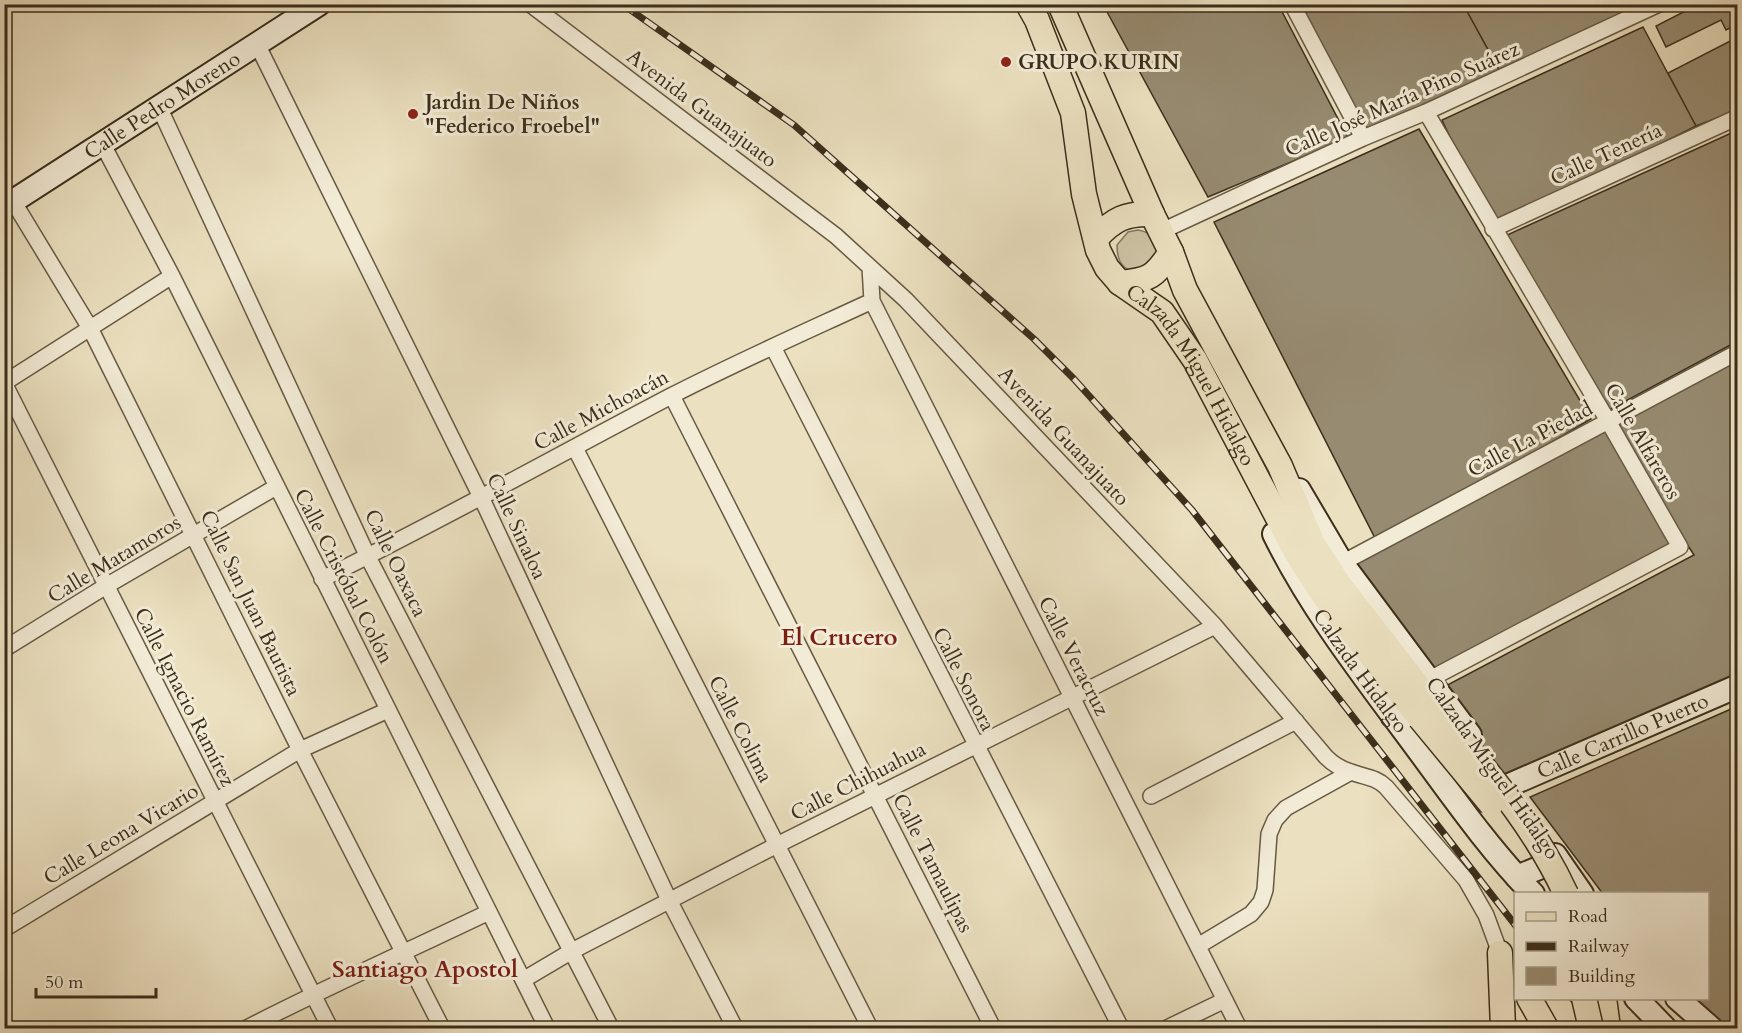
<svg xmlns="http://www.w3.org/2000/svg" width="1742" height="1033" font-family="Cardo,serif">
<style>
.green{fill:#cdc2a4;stroke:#847860;stroke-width:1.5}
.building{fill:#978b71;stroke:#3b2e1b;stroke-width:1.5}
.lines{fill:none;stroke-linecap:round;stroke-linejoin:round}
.street-casing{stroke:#675a44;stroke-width:18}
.secondary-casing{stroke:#3b2e1b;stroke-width:26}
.primary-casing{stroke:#3b2e1b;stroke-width:27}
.street{stroke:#f2ebd6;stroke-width:15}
.secondary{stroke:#f2ebd6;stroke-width:22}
.primary{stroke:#ebe0c0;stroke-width:24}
.rail-casing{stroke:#3b2e1b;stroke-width:7}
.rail{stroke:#f2ebd6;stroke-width:4.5;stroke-dasharray:14;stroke-linecap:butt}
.primary-bridge-casing{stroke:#3b2e1b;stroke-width:27;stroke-linecap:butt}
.primary-bridge{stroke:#ebe0c0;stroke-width:24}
.poi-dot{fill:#8f2418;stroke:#f2ebd6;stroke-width:2}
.labels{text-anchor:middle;stroke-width:6;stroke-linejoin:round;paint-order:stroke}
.poi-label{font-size:21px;font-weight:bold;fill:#3b2e1b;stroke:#f2ebd6;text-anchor:start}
.street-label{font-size:21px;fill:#3b2e1b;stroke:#f2ebd6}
.quarter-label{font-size:24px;font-weight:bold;fill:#7a1f14;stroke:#f2ebd6}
</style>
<rect width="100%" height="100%" fill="#ebe0c0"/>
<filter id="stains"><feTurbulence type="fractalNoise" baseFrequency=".00333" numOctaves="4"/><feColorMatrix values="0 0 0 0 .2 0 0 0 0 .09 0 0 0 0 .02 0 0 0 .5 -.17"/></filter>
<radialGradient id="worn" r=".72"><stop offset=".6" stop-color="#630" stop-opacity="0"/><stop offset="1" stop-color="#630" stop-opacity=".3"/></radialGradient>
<!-- green -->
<path class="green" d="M1138,230C1157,233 1156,244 1160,259L1133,272C1120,267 1117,258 1117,245L1128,232Z"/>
<!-- building -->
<path class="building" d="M1115,4H1278L1348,138L1208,197L1106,10Z
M1292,4H1463L1503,77L1363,138Z
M1463,4H1659L1503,77Z
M1699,4H1738V24L1726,30L1721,20L1666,47L1656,26Z
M1643,27L1696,126L1493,229L1442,120Z
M1738,37V110L1696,126L1668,73Z
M1419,129L1591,419L1378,544L1214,222Z
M1738,130V341L1609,410L1505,236Z
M1738,352V687L1507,786L1438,690L1694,555L1608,421Z
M1608,421L1680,547L1430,679L1342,563Z
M1738,706V1028H1719L1689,998H1708V894H1603L1530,797Z"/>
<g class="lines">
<!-- street casing -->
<g class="street-casing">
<path id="street" d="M530,4L836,236L906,300L1215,626L1326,757C1333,764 1341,769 1351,772C1364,777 1376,777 1386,787L1466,880L1486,915L1500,953
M1292,4L1363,138
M257,44L481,497L669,900L735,1028
M159,107L368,557L611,1028
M1426,112L1608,421L1680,547L1430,679
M102,143L172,276L547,1028
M13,201L90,328L300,750L442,1028
M1493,229L1738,117
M1162,231L1363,138L1426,112L1659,4
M870,267L872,301L1239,1028
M773,347L1121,1028
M4,383L330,1028
M4,383L172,276
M672,396L993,1028
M575,448L870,1028
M1342,563L1738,352
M322,579C440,521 555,457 671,396C737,362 805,332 872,301
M4,649L106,586L276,487
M1151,796L1296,721
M4,929L300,750L388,710
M1198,946L1251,914L1261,902L1265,890L1269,834L1275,820L1286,808L1351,772
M523,980L572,951L777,845L1215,626
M247,1028C326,987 408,951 489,912
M1167,1028L1225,1000"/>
</g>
<!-- secondary casing -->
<g class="secondary-casing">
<g id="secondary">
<path id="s1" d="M4,207L319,4"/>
<path d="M1299,490L1342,563L1470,735"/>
<path id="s2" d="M1274,534C1312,611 1365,678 1416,747C1453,797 1489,849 1533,894"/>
<path id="s3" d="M1485,800L1507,786L1738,686"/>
<path d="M1555,855L1582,894"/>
<path d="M1517,877L1546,865L1556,857"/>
<path d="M1636,998L1665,1028"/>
<path d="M1677,998L1711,1028"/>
</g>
</g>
<!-- primary casing -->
<g class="primary-casing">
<g id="primary">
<path id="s4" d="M1028,4L1037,20L1073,113L1084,194L1098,250L1107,268L1120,283L1162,312L1195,360L1297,554L1324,596L1420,718"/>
<path d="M1060,4L1152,214L1171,252L1185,290L1280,466L1313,544L1339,584L1435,708"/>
<path d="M1096,238C1114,219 1126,213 1152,214"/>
<path d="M1120,283C1149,280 1155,277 1171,252"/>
<path d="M1500,953L1503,1028"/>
<path d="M1529,998L1546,1028"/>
<path d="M1604,998L1608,1028"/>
</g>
</g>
<!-- street -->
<use href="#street" class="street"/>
<!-- secondary -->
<use href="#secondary" class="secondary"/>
<!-- primary -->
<use href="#primary" class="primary"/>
<!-- rail casing -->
<g class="rail-casing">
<path id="rail" d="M622,4L794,125L1034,339L1074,379L1192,510L1516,926
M1572,998L1596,1028"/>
</g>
<!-- rail -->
<use href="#rail" class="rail"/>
<!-- primary-bridge casing -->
<g class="primary-bridge-casing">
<path id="primary-bridge" d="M1435,708C1483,767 1534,824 1566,894
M1420,718L1491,804
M1584,998L1591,1028"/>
</g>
<!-- primary-bridge -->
<use href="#primary-bridge" class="primary-bridge"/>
</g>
<!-- markers -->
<g class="poi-dot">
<circle cx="1006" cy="62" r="6"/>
<circle cx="413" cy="114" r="6"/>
</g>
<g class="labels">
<!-- poi labels -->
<g class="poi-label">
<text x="1018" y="69">GRUPO KURIN</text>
<text x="425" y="109">Jardin De Niños<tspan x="425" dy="24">"Federico Froebel"</tspan></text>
</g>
<!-- street labels -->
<g class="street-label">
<text transform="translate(1402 99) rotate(-24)" y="7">Calle José María Pino Suárez</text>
<text dy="7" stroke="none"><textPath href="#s1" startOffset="188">Calle Pedro Moreno</textPath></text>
<text transform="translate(702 108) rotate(37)" y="7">Avenida Guanajuato</text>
<text transform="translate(1606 154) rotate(-25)" y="7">Calle Tenería</text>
<text dy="7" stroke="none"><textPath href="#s4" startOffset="416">Calzada Miguel Hidalgo</textPath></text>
<text transform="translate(601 410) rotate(-28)" y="7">Calle Michoacán</text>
<text transform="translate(1064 436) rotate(47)" y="7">Avenida Guanajuato</text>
<text transform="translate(1530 439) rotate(-28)" y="7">Calle La Piedad</text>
<text transform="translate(1643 441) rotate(60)" y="7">Calle Alfareros</text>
<text transform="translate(517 526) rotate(65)" y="7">Calle Sinaloa</text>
<text transform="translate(114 559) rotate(-31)" y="7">Calle Matamoros</text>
<text transform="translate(396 563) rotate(64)" y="7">Calle Oaxaca</text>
<text transform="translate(344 576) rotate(63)" y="7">Calle Cristóbal Colón</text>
<text transform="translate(251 603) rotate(64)" y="7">Calle San Juan Bautista</text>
<text transform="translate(1074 656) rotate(63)" y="7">Calle Veracruz</text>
<text dy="7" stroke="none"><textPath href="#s2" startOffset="162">Calzada Hidalgo</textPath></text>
<text transform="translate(964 679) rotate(63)" y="7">Calle Sonora</text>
<text transform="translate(185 697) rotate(63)" y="7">Calle Ignacio Ramírez</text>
<text transform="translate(741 729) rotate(63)" y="7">Calle Colima</text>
<text dy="7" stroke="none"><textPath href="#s3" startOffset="152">Calle Carrillo Puerto</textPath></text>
<text transform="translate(1493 768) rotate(55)" y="7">Calzada Miguel Hidalgo</text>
<text transform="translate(858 781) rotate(-27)" y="7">Calle Chihuahua</text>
<text transform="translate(121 834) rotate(-31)" y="7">Calle Leona Vicario</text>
<text transform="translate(933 863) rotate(63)" y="7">Calle Tamaulipas</text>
</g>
<!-- quarter labels -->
<g class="quarter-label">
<text x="839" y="645">El Crucero</text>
<text x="425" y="977">Santiago Apostol</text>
</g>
</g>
<!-- margin -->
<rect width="1742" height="1033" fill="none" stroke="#ebe0c0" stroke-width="24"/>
<rect x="6" y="6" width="1730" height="1021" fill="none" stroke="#3b2e1b" stroke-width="3"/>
<rect x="12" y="12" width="1718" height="1009" fill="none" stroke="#3b2e1b" stroke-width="1.5"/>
<!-- legend -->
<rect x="1514" y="892" width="195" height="108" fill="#f2ebd6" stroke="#a99f8b" stroke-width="1.5"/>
<rect x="1526" y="912" width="30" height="9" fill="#ebe0c0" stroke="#a99f8b" stroke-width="1.5"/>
<text x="1568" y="922" font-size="18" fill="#3b2e1b">Road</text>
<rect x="1526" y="942" width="30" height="9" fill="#3b2e1b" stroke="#a99f8b" stroke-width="1.5"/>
<text x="1568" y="952" font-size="18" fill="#3b2e1b">Railway</text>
<rect x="1526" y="967" width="30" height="18" fill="#978b71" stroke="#a99f8b" stroke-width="1.5"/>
<text x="1568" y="982" font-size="18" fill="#3b2e1b">Building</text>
<!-- scale -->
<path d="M36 988v9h120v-9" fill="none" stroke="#3b2e1b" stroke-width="3"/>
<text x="45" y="988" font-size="18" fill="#3b2e1b" stroke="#f2ebd6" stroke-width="4.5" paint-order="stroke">50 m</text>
<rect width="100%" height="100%" filter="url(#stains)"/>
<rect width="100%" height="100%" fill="url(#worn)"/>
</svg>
